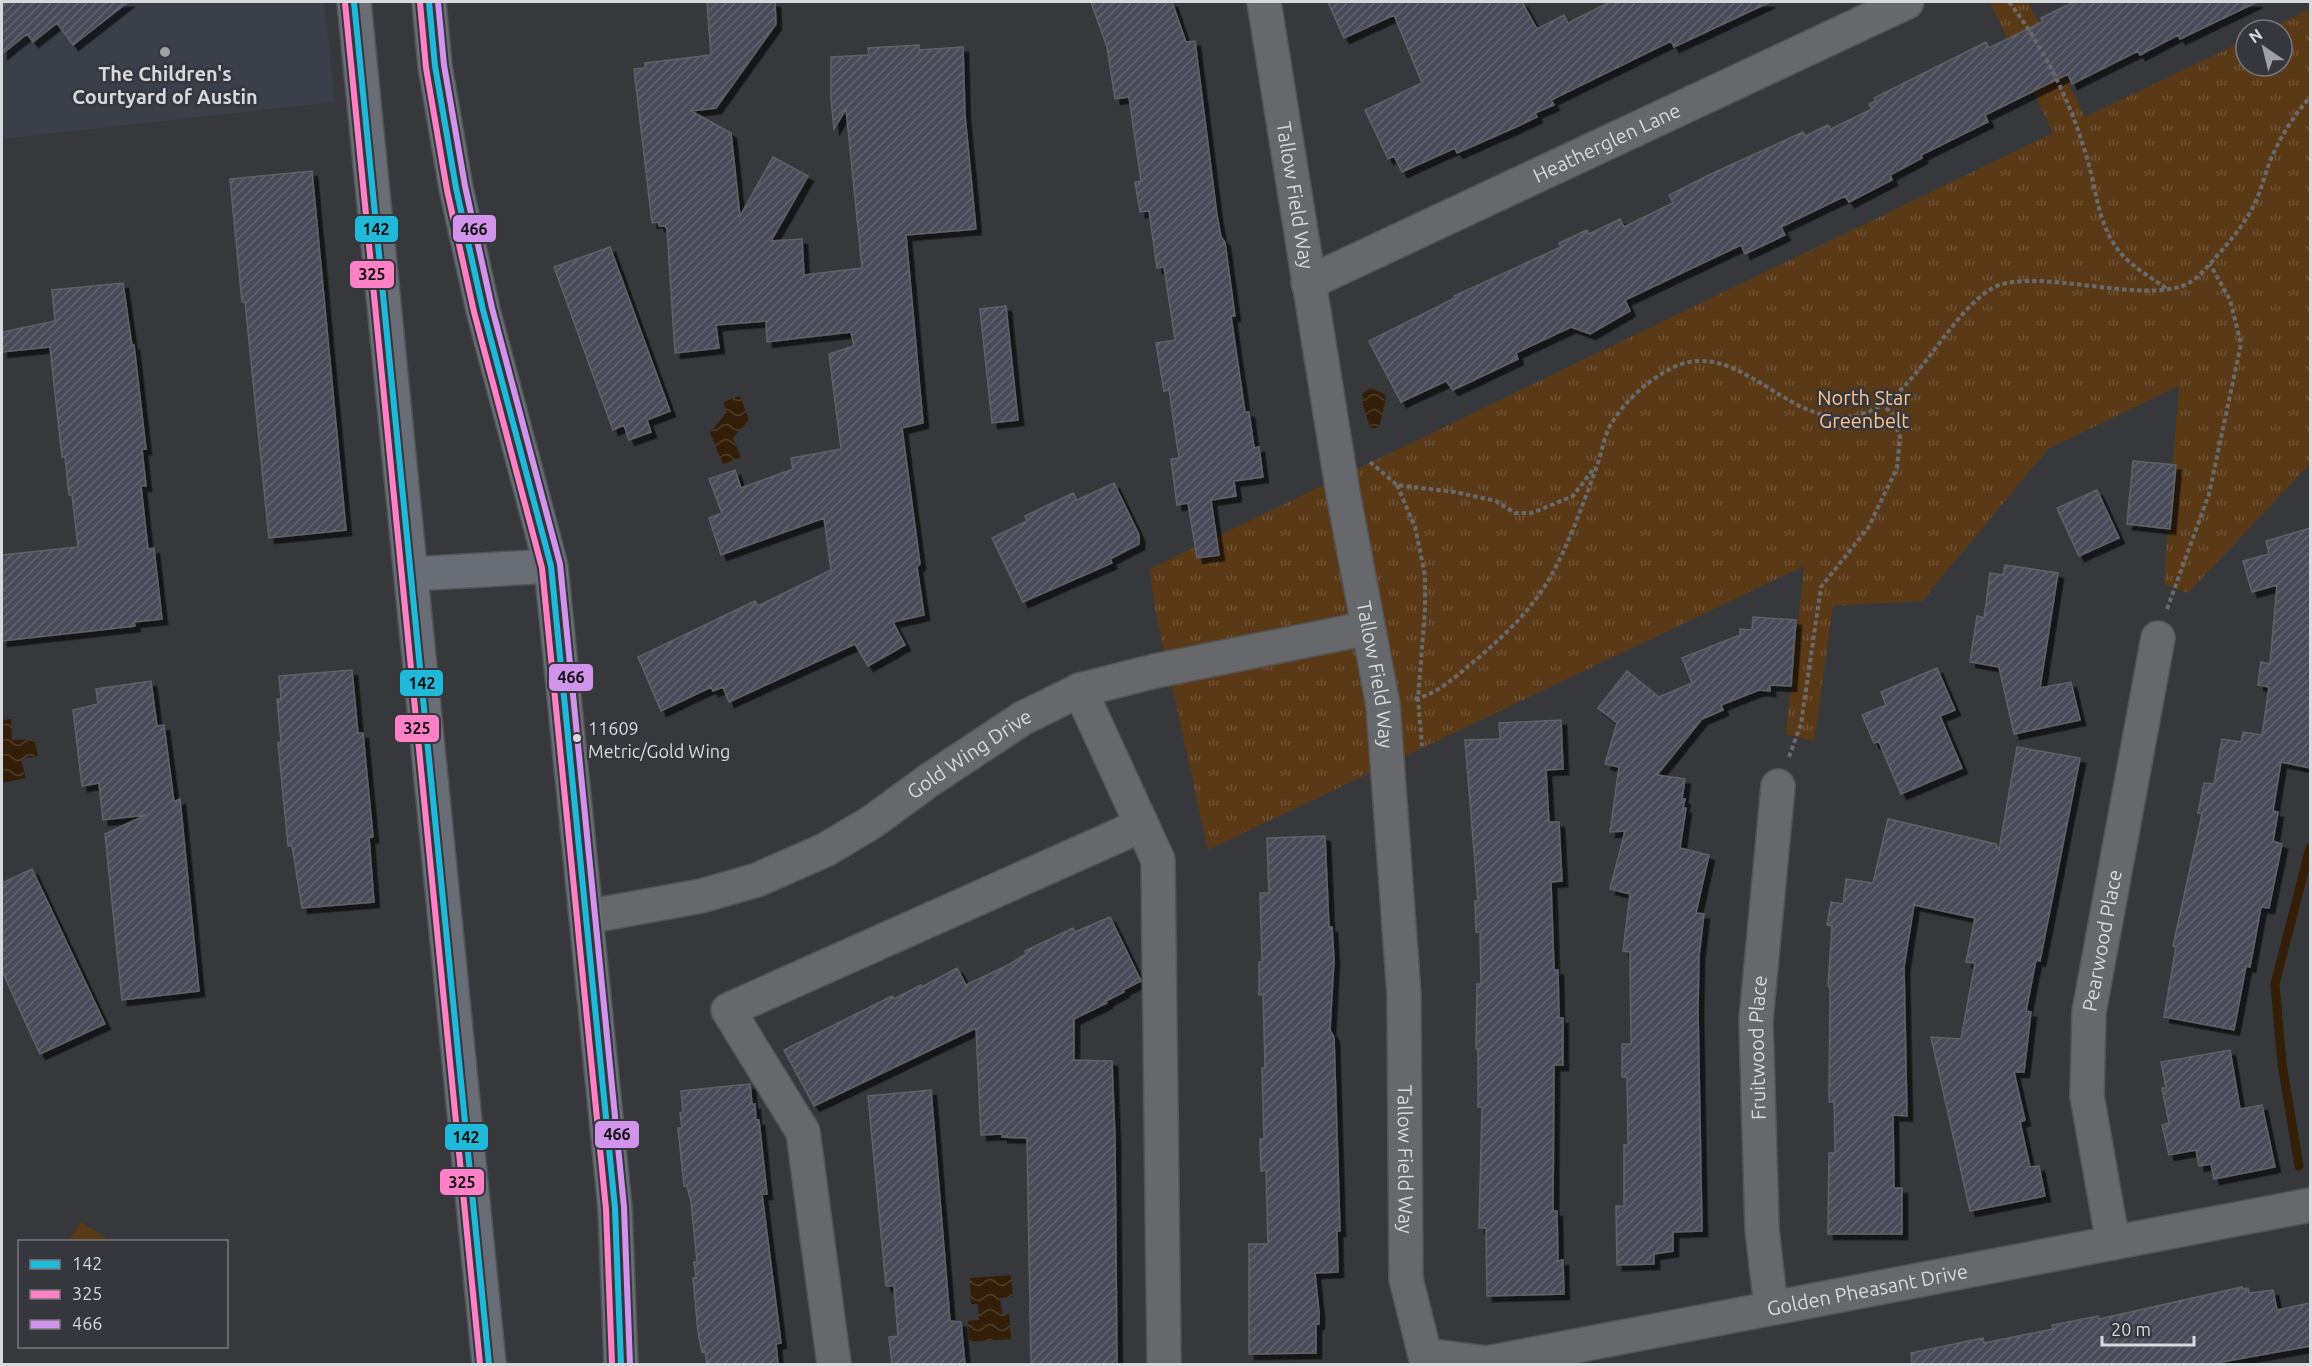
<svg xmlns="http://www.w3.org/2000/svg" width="2312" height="1366" font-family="Ubuntu,sans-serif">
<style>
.built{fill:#3a3f4a}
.grass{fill:#5a3917}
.park{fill:url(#park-tufts)}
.water{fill:url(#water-waves)}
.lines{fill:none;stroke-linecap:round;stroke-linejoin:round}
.stream{stroke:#331e08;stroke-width:9}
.building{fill:url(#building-hatch);stroke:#616265;stroke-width:1.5;filter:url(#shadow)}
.minor-casing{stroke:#545457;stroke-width:36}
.major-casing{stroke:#545457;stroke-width:36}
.path{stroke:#696a6c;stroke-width:4;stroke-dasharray:4.5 3;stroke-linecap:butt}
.minor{stroke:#67686b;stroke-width:33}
.major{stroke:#696d76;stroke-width:33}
.bus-1-casing{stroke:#35373d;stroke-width:10}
.bus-2-casing{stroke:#35373d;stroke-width:10}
.bus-3-casing{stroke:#35373d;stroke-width:10}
.bus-1{stroke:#20b9da;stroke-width:6}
.bus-2{stroke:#ff80c5;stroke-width:6}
.bus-3{stroke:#d193ec;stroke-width:6}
.poi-dot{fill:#9fa1a4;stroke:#35373d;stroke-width:2}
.bus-dot{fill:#d7d9dd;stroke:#35373d;stroke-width:2}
.labels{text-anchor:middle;stroke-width:5;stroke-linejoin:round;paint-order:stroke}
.bus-label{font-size:18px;fill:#d7d9dd;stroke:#35373d;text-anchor:start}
.poi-label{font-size:20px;font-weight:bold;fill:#d7d9dd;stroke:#35373d}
.street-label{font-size:20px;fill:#d7d9dd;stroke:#35373d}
.park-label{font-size:20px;fill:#fec490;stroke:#35373d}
.line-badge{stroke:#35373d;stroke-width:2}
.pale-badge-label{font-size:16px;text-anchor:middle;font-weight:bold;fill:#111}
</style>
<defs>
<pattern id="park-tufts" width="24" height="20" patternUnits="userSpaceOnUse" patternTransform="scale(1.5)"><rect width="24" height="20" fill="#5a3917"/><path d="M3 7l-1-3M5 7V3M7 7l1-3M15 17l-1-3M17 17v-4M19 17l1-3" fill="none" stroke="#715538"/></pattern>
<pattern id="water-waves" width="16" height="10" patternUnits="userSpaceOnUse" patternTransform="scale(1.5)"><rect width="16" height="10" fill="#331e08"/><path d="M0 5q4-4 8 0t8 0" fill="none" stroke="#503e2c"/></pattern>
<pattern id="building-hatch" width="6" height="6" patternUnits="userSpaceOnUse" patternTransform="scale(1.5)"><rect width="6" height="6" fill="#494c58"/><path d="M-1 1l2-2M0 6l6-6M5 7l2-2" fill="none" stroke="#626570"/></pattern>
<filter id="shadow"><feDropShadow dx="5.5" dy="5.5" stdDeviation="0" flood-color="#0009"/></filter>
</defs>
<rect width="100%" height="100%" fill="#37383b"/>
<!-- built -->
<path class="built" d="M2,2H324L335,102L2,139Z"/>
<!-- grass -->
<path class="grass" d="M81,1222L111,1241H68Z"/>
<!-- park -->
<path class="park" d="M1990,2H2028L2085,117L2246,40V66H2282V30H2267L2310,9V464L2188,593L2164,584L2179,386L2048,449L1922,601L1833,606L1814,741L1786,734L1804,566L1208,850L1155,609L1150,569L2053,133Z"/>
<!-- water -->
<path class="water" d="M1371,388L1384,394L1386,398L1379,428H1370L1363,405L1362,394Z
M740,396L749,420L733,438L741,457L723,464L710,433L727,412L723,402Z
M11,719L12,740L34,739L38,756L21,759L26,778L2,783V720Z
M1011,1275L1013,1297L1000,1298L1002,1314H1009L1011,1339L969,1342L968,1321L979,1320L978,1304H971L970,1278Z"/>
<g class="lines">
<!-- stream -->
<path class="stream" d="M2299,1166L2282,1064L2275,984L2310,848"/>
</g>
<!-- building -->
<path class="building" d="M2,2H128L73,45L57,23L33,42L27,34L2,54Z
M707,2H775L776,24L716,108L691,111L731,133L740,216L773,157L808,176L771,241L802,239L804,275L862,268L846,109L834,129L831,99V57L869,55L868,48L919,45V50L963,47L965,115L976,229L906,235L923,423L902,428L920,564L917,567L924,615L893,622L905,645L868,666L855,644L729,702L723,687L713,691L711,687L661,711L638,657L755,601L758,606L831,570L824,518L721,555L709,518L722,513L709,479L735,470L741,488L793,469L791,458L841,449L829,354L854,346L851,332L767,342L766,321L716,325L719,348L675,353L667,229L665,226H659L658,222L652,223L634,69L645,68V63L711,55Z
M1091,2H1172L1186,42L1195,41L1217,215L1221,237L1225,242L1235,316H1231L1245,412H1249L1254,448L1259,447L1263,477L1234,481L1236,496L1211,500L1219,555L1197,558L1188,503L1177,505L1171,459L1179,458L1169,390L1164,391L1156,343L1175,340L1164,267L1157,268L1149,211L1140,212L1135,182L1141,181L1129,97L1115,99L1107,47Z
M1328,2H1522L1537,29L1564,15L1568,23L1610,2H1770L1674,47L1671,41L1551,100L1554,105L1535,113L1537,117L1516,127L1457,153L1455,148L1402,172L1394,156L1388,159L1365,110L1422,83L1394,15L1344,38Z
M2074,2H2257L2180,39L2178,35L2140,55L2138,51L2072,84L2068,74L1985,115L1988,122L1921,155L1922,158L1890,175L1892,180L1849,202L1845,196L1781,227L1785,235L1745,254L1741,245L1625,300L1630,311L1590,334L1571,327L1516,353L1518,359L1453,390L1446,381L1401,402L1369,341L1455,298L1454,296L1561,247L1559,243L1587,230L1589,234L1620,219L1624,227L1673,203L1669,195L1709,175L1803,132L1805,136L1828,125L1831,129L1872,109L1869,104L1876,101L1874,98L1986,42L1989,48L2042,22L2041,18Z
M312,171L346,530L269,538L245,302H242L230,179Z
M610,247L670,411L647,420L651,432L629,440L624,425L613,430L554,267Z
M123,283L132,346L134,345L146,449H142L146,486H141L148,549L154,548L162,619L134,622L135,626L2,641V555L78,547L72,495H69L65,457H62L50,347L2,352V332L55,321L52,290Z
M1006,306L1018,420L992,423L980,309Z
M2133,461L2176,465L2170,529L2127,524Z
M1114,483L1139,535V544L1110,559L1112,563L1023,602L992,538L1027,521L1025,516L1073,493L1077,500Z
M2097,490L2119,538L2079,556L2057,508Z
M2310,528V768L2281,762L2273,811L2278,812L2273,841L2282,844L2269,908L2261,907L2250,967L2246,966L2234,1030L2164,1017L2176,947L2173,946L2202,814L2198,813L2204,783L2214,784L2222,739L2241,742L2243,732L2262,735L2269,687L2258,685L2261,662L2270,664L2277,585L2252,592L2243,561L2269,554L2266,541Z
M2005,565L2058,573L2040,688L2071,682L2080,720L2014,734L1999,667L1970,662L1977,616L1984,618L1990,573L2003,575Z
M1753,617L1796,620L1791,686L1770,685V691L1759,690L1721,705L1723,710L1702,719L1657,775L1685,779L1682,799H1685L1683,808H1686L1680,848L1709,855L1696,913L1704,914L1699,956L1698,1010L1702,1231L1673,1232V1251L1654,1254V1264L1617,1265L1616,1206H1624V1145H1628L1627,1077H1622V1044H1631L1630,952L1623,951L1630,894L1610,889L1625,831L1610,832L1619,767L1605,764L1617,723L1598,708L1627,671L1659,697L1692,683L1682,658L1740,635V629L1752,630Z
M1937,668L1955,710L1940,716L1962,768L1901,794L1879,742L1874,743L1862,715L1886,705L1881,692Z
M352,670L358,733H363L373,837L369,838L374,902L302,908L292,846H288L278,743L281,742L277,699H281L279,676Z
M151,681L157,726L164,725L174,802L180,799L199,991L122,1000L105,834L146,815L103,820L99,783L82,786L73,710L98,704L96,689Z
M1561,720L1563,769L1546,770L1549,822H1559L1562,881L1551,882L1554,970H1558L1559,1018H1563V1065H1554L1553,1211H1557L1558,1261L1563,1260L1564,1294L1487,1296L1486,1228H1479L1482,1107H1478V1049H1476L1477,984H1481L1480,932H1476L1475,901H1478L1465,740L1500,739L1499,723Z
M2017,747L2080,758L2040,961L2036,960L2026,1011L2031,1012L2024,1072H2014L2025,1120L2020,1122L2030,1167L2039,1166L2045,1196L1970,1211L1931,1037L1961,1039L1975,963L1966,962L1975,918L1914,905L1904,967L1907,1116L1893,1115L1894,1188H1902V1234H1828L1829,1153H1835L1834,1102H1829L1830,987L1828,986L1832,926L1827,925L1831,902L1843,904L1846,879L1873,883L1888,819L1996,844L1999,850Z
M1325,836L1329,927H1332L1334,960L1330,1030L1334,1037L1340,1231H1337L1338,1272L1315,1273L1319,1312V1324H1316V1353L1249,1354V1244H1268L1266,1170L1261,1171L1260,1139H1264L1262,1068H1265L1263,994L1259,995V962H1262L1260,893H1269L1267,838Z
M32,869L105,1024L40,1054L2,971V883Z
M1110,917L1141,981L1123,990L1124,992L1106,1001L1107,1003L1074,1019V1060L1112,1061L1115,1138L1117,1365H1031L1027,1138L1002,1137V1134L981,1135L976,1028L814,1106L784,1050L892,996L894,999L921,985L922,987L957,968L966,985L1010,964L1026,954L1025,951L1073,928L1075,932Z
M2230,1050L2240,1109L2262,1105L2275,1167L2214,1179L2211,1164L2199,1166L2196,1150L2169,1155L2162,1125L2169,1123L2162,1088H2166L2161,1062Z
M750,1084L752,1104H755L756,1120H759L767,1194H762L781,1343L776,1344L778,1365H707L705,1351L702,1352L698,1333L693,1278H696L694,1262H697L691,1202L687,1186H684L678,1128H682L680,1113L683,1112L681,1091Z
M931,1090L950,1321L961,1322L965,1365H892L889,1337L898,1336L894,1286H886L868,1096Z
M2242,1287V1289L2248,1288L2249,1293L2273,1290L2277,1310L2310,1303V1346L2206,1365H1912L1911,1353L1983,1338L1984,1343L2053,1329L2052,1325L2098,1316L2099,1319Z"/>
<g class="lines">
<!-- minor casing -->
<g class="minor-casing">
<g id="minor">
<path id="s1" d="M1264,2L1343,493L1383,705L1404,995L1406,1279L1425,1355L1487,1363L2310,1205"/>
<path id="s2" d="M1308,283L1907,2"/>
<path d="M1080,690L1158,860L1164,1364"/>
<path id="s3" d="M586,917L701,896L757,880L825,850L872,822L928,781L1023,718L1080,690L1155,671L1368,628"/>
<path id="s4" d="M2113,1243L2087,1096L2089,1012L2158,638"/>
<path id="s5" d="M1771,1308L1762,1229L1756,1020L1778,786"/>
<path d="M834,1364L803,1132L728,1010L1142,825"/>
</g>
</g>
<!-- major casing -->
<g class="major-casing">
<path id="major" d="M354,2L489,1364
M429,2L435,66L456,188L483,310L551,566L615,1208L621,1364
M412,574L551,566"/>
</g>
<!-- path -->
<path class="path" d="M2009,2C2046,50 2073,107 2089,165C2097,195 2099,226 2119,251C2131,266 2150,277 2166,288
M1370,462L1397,485L1455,492L1496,501L1515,513H1532L1573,496L1595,467
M1397,485L1415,527L1425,575V610L1418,699L1422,746
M2167,609L2209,494L2241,344L2230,300L2210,264
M1415,699C1440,693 1457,675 1477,659C1504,636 1530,611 1548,581C1569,545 1583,504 1597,466C1602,452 1604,436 1611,424C1625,401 1647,381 1670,369C1731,336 1779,414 1837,417C1908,422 1938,322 1991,289C2031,264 2145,307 2189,283C2199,277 2209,265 2216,257C2230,241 2243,226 2253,207C2262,190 2265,171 2273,154C2283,133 2295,114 2310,97
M1789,757L1801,724L1821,587L1868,528L1897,468L1900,437L1892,416L1884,404"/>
<!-- minor -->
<use href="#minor" class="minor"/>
<!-- major -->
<use href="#major" class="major"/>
<!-- bus-1 casing -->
<g class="bus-1-casing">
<path id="bus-1" d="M354,2L489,1364
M429,2L435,66L456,188L483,310L551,566L615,1208L621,1364"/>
</g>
<!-- bus-2 casing -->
<g class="bus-2-casing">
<path id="bus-2" d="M345,3L480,1364
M420,3L426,68L447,190L474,312L542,568L606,1209L612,1364"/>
</g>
<!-- bus-3 casing -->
<g class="bus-3-casing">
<path id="bus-3" d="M438,2L444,65L465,186L492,308L560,564L624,1207L630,1364"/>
</g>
<!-- bus-1 -->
<use href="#bus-1" class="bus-1"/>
<!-- bus-2 -->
<use href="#bus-2" class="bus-2"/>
<!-- bus-3 -->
<use href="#bus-3" class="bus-3"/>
</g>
<!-- markers -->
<circle class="poi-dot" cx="165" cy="52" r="6"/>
<circle class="bus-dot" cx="577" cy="738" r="5"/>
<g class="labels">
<!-- bus labels -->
<g class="bus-label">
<text x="588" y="735">11609<tspan x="588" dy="23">Metric/Gold Wing</tspan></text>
</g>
<!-- poi labels -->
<g class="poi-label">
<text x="165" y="81">The Children's<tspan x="165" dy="23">Courtyard of Austin</tspan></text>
</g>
<!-- street labels -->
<g class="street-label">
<text dy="7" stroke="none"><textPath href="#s2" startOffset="330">Heatherglen Lane</textPath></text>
<text dy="7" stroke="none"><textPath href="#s1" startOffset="196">Tallow Field Way</textPath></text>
<text dy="7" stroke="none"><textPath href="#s1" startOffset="682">Tallow Field Way</textPath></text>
<text dy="7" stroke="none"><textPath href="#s3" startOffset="423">Gold Wing Drive</textPath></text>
<text dy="7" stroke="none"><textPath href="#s4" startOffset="306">Pearwood Place</textPath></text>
<text dy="7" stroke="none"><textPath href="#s5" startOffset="261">Fruitwood Place</textPath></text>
<text dy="7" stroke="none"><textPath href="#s1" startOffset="1168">Tallow Field Way</textPath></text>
<text dy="7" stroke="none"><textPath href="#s1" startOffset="1816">Golden Pheasant Drive</textPath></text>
</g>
<!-- park labels -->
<g class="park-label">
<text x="1864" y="405">North Star<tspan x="1864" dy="23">Greenbelt</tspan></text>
</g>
</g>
<g class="line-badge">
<rect x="452" y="214" width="45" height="29" rx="6" fill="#d193ec"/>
<rect x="354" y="215" width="45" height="28" rx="6" fill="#20b9da"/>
<rect x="349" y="260" width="46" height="29" rx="6" fill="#ff80c5"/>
<rect x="548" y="663" width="46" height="29" rx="6" fill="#d193ec"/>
<rect x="399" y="669" width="45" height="28" rx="6" fill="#20b9da"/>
<rect x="394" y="714" width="46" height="29" rx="6" fill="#ff80c5"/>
<rect x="594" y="1120" width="46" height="29" rx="6" fill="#d193ec"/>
<rect x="444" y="1123" width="45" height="28" rx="6" fill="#20b9da"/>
<rect x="439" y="1168" width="46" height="28" rx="6" fill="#ff80c5"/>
</g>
<g class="pale-badge-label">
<text x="474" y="235">466</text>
<text x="376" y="235">142</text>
<text x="372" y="280">325</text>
<text x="571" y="683">466</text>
<text x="422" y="689">142</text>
<text x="417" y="734">325</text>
<text x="617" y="1140">466</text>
<text x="466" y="1143">142</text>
<text x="462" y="1188">325</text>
</g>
<!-- border -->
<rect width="2312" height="1366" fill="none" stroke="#d7d9dd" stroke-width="6"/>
<!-- legend -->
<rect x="18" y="1240" width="210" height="108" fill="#35373d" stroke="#76787d" stroke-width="1.5"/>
<rect x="30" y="1260" width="30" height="9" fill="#20b9da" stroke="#76787d" stroke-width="1.5"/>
<text x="72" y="1270" font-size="18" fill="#d7d9dd">142</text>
<rect x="30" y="1290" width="30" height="9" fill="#ff80c5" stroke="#76787d" stroke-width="1.5"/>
<text x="72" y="1300" font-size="18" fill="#d7d9dd">325</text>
<rect x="30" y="1320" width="30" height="9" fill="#d193ec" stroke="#76787d" stroke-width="1.5"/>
<text x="72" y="1330" font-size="18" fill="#d7d9dd">466</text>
<!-- north arrow -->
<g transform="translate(2264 48) rotate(325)"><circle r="28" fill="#35373d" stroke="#76787d" stroke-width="1.5"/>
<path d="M0-4.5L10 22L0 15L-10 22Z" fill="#9fa1a4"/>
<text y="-9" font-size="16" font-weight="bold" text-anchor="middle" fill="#d7d9dd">N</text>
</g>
<!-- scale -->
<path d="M2102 1336v9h92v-9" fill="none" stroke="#d7d9dd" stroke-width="3"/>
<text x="2111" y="1336" font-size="18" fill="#d7d9dd" stroke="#35373d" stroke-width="4.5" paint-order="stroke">20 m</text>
</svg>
